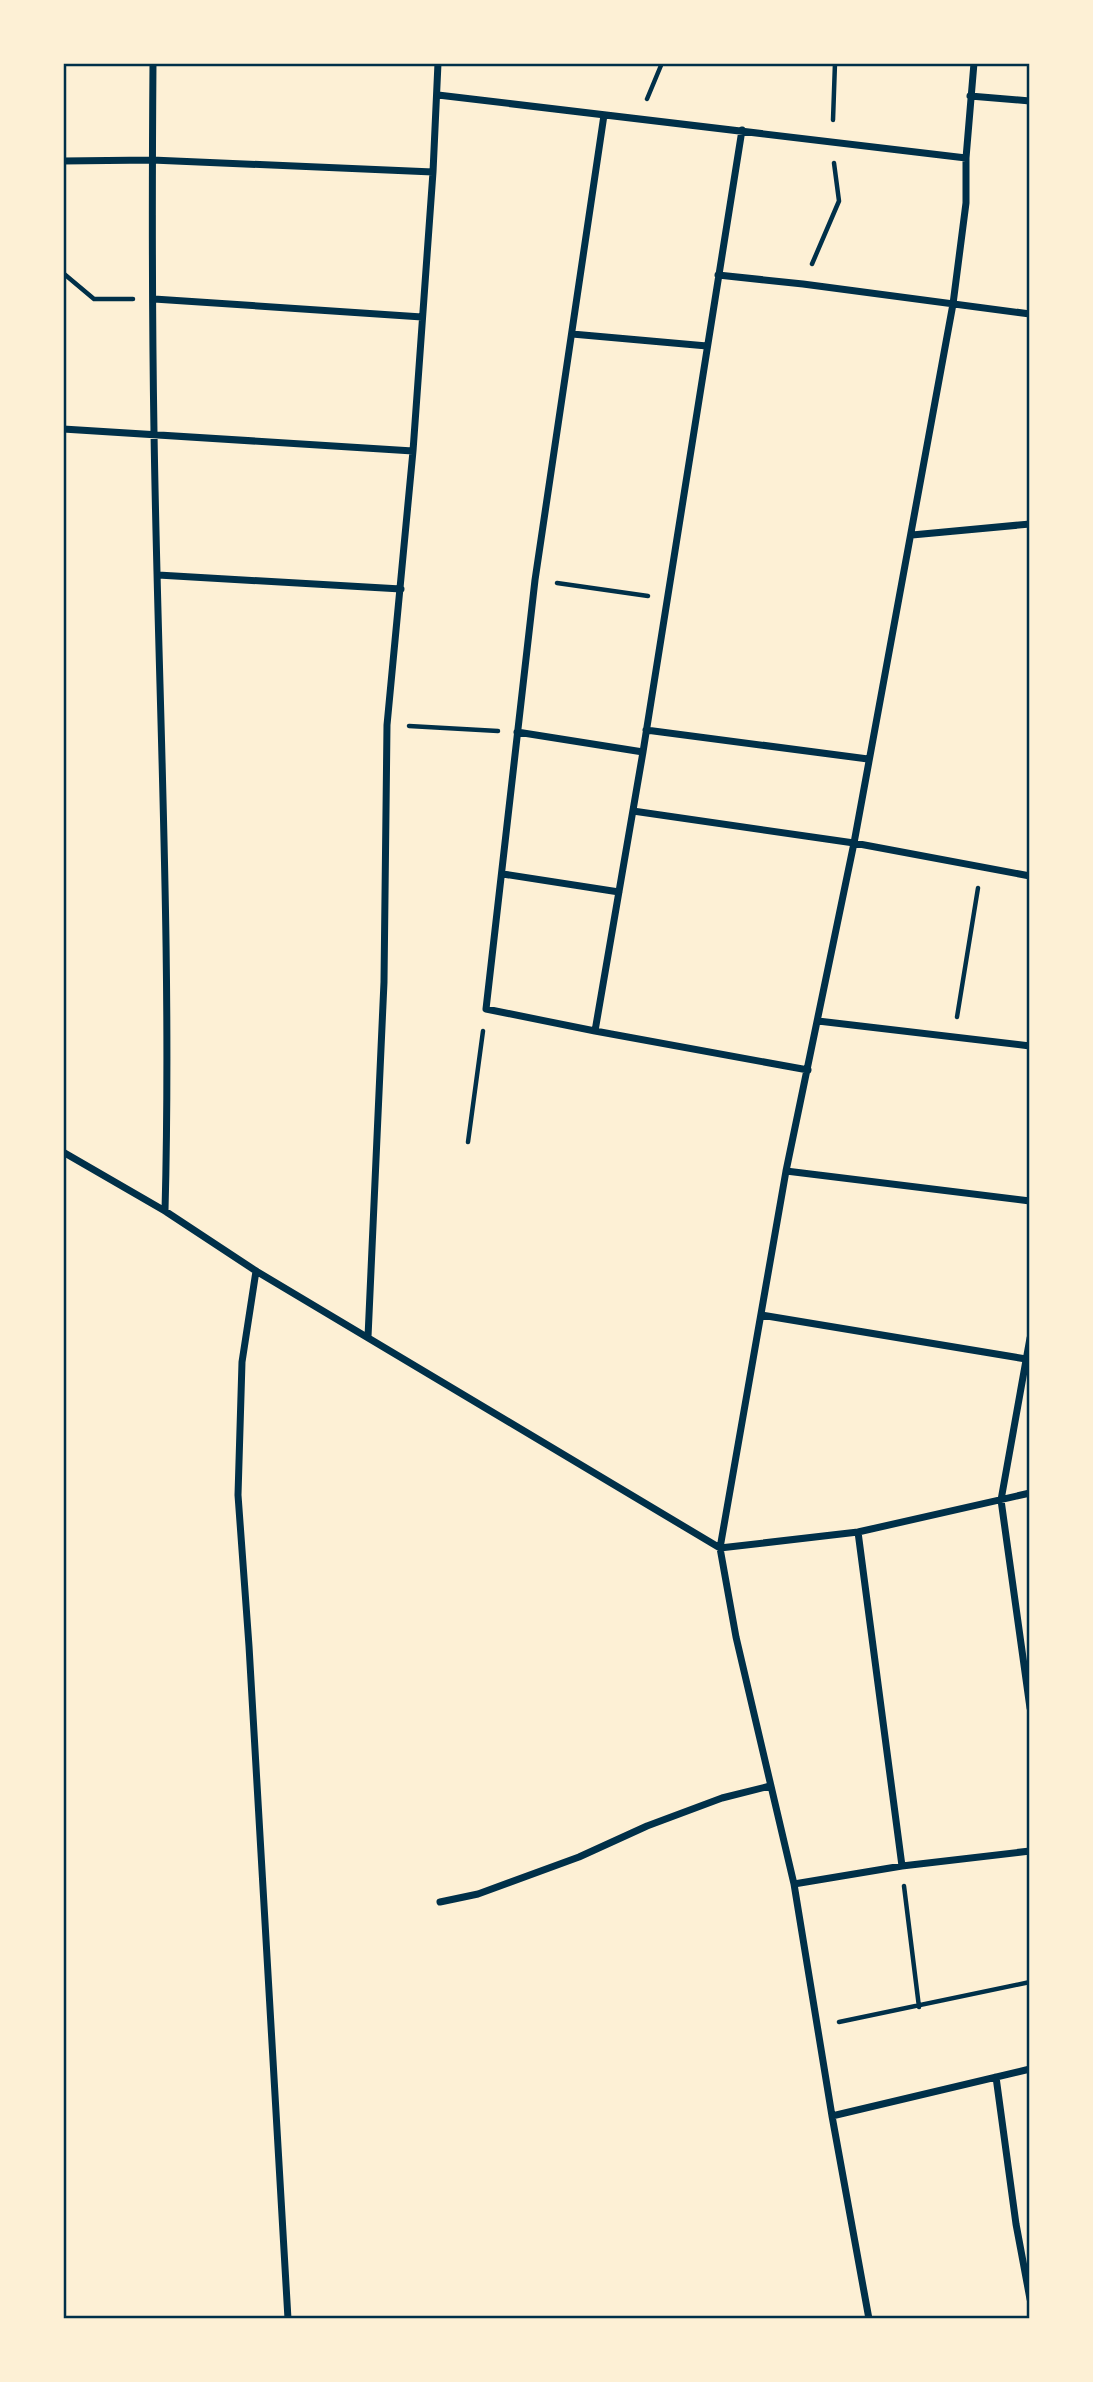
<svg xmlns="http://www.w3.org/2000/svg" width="1093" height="2382" font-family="'Nunito Sans',sans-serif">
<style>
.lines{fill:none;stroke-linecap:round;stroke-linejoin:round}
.path{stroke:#003049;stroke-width:4.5}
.minor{stroke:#003049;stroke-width:7}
.neatline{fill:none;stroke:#003049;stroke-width:2.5}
</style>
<rect width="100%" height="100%" fill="#fdf0d5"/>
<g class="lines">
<!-- path -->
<path class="path" d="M647,99L662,63
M833,120L835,63
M812,264L839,201L834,163
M63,273L94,299H133
M557,583L648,596
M409,726L498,731
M957,1017L978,888
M468,1142L483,1031
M904,1886L919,2007
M839,2022L1030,1982"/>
<!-- minor -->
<path class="minor" d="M153,63C152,186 152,309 154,432C158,692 172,951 165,1211
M438,95L966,158
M970,96L1030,101
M742,130L643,752L595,1031L808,1070
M63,161L152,160L433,172
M718,275L803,284L1030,314
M154,299L422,317
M572,334L707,346
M63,429L413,451
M912,535L1030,524
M158,575L401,589
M646,730L868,759
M517,732L643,752
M633,811L854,843L1030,876
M503,874L619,892
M818,1021L1030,1046
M595,1031L486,1009L535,580L604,115
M63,1152L165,1211L256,1271L720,1548L858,1532L1030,1493
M786,1171L1030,1201
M256,1271L242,1362L238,1495L249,1646L288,2319
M761,1315L1026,1359
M368,1337L384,982L387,725L413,451L433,172L438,63
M1030,1338L1001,1500L1030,1708
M858,1532L902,1866
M794,1884L902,1866L1030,1851
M440,1902L478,1894L579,1857L647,1826L722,1798L770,1786
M996,2077L1016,2224L1030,2299
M832,2116L1030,2069
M869,2319L832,2116L794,1884L736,1637L720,1548L786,1171L854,843L953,304L966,203V158L974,63"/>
</g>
<!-- border -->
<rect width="1093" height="2382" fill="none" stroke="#fdf0d5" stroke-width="130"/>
<rect x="65" y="65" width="963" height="2252" class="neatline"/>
</svg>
